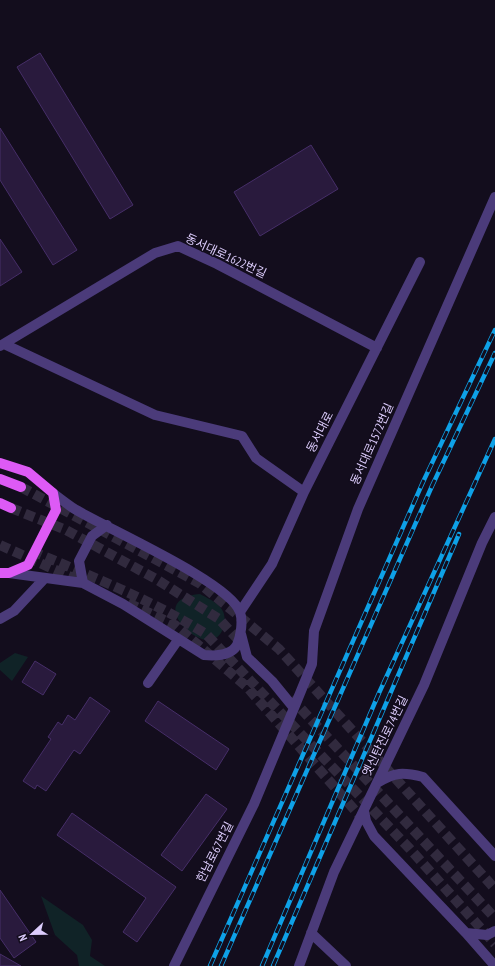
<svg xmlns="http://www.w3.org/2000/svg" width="495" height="966" font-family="'PT Sans Narrow','Noto Sans KR',sans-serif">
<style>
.green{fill:#102327}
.building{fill:#291a3d;stroke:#462e68}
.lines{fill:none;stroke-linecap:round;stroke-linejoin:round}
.major-tunnel{stroke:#312a3e;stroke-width:10;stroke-dasharray:10 5;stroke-linecap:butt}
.minor{stroke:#4b3b7a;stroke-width:10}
.major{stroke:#dd5af5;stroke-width:10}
.rail-casing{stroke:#0ea1e7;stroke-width:4.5}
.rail{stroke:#130d1d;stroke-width:3;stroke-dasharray:9;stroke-linecap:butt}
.labels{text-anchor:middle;stroke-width:3;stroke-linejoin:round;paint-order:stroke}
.street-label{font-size:12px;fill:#dcccfc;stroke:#130d1d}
</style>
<rect width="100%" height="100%" fill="#130d1d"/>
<!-- green -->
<path class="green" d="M200,594C213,601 228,607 224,624C223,631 220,636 214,639C195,648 146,599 200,594Z
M15,653L28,657L12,681L0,670V663Z
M41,896L83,925L92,940L90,956L105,966H79L77,955L55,935Z"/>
<!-- building -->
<path class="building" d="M40,53L133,205L110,219L17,67Z
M0,128L77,250L53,265L0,180Z
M311,145L338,189L260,236L234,192Z
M0,239L22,272L0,286Z
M35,661L56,674L43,695L22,682Z
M90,697L110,711L80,754L74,750L46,791L37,785L35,789L23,781L51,739L48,737L58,722L62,725L68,715L75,720Z
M158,701L229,749L216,770L145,721Z
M206,794L227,809L182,871L161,855Z
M72,813L176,887L137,942L123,932L146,898L57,835Z
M0,890L36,942L14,958L0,938Z
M0,954L21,966H0Z"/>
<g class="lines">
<!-- major-tunnel -->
<path class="major-tunnel" d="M21,487L199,583L279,649L495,889
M11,508L66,530L156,579L219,619L244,646
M0,545L82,582
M32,551C92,577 150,599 206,634L410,849L495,944
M128,603L175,625L247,687L366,823
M291,698L495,918"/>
<!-- minor -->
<path class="minor" d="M4,344L155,415L242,436L256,458L304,492
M0,346L155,253L178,246L217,264L377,348
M9,573L83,583L123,604L204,655C215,656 231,656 237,645C241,636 243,621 240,612C230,582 103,527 73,508C66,503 59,498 53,493
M83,583L79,561L92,536L107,525
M240,612L272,564L304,492L420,262
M0,619L14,611L44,579
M148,683L178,640
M294,708L312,664L314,631L358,509L495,197
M377,783C395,772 403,772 423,777L495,856
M364,811L366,821L374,836L466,933L487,935L495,931
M311,933L346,966
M466,933L495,966
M174,966L254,804L294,708L272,681L247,657L241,634
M299,966L334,872L424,685L482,543L495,517"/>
<!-- major -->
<path class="major" d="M0,463L28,472L53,493L56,510L28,565L9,573H0
M0,479L21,487
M0,503L11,508"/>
<!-- rail casing -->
<g class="rail-casing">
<path id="rail" d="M210,966L423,482L495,330
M221,966L432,486L495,353
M262,966L379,693L495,439
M273,966L459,534"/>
</g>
<!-- rail -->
<use href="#rail" class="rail"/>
</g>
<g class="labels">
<!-- street labels -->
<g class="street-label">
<text transform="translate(226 256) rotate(25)" y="4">동서대로1622번길</text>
<text transform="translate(320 432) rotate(-63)" y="4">동서대로</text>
<text transform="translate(372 444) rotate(-66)" y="4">동서대로1572번길</text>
<text transform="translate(385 736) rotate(-64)" y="4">옛신탄진로74번길</text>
<text transform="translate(215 852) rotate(-63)" y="4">한남로67번길</text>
</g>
</g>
<!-- north arrow -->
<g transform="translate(32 934) rotate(248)" stroke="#130d1d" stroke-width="3" paint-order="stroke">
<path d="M0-3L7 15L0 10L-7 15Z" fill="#dcccfc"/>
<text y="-6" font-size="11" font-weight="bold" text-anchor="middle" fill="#dcccfc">N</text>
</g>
</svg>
